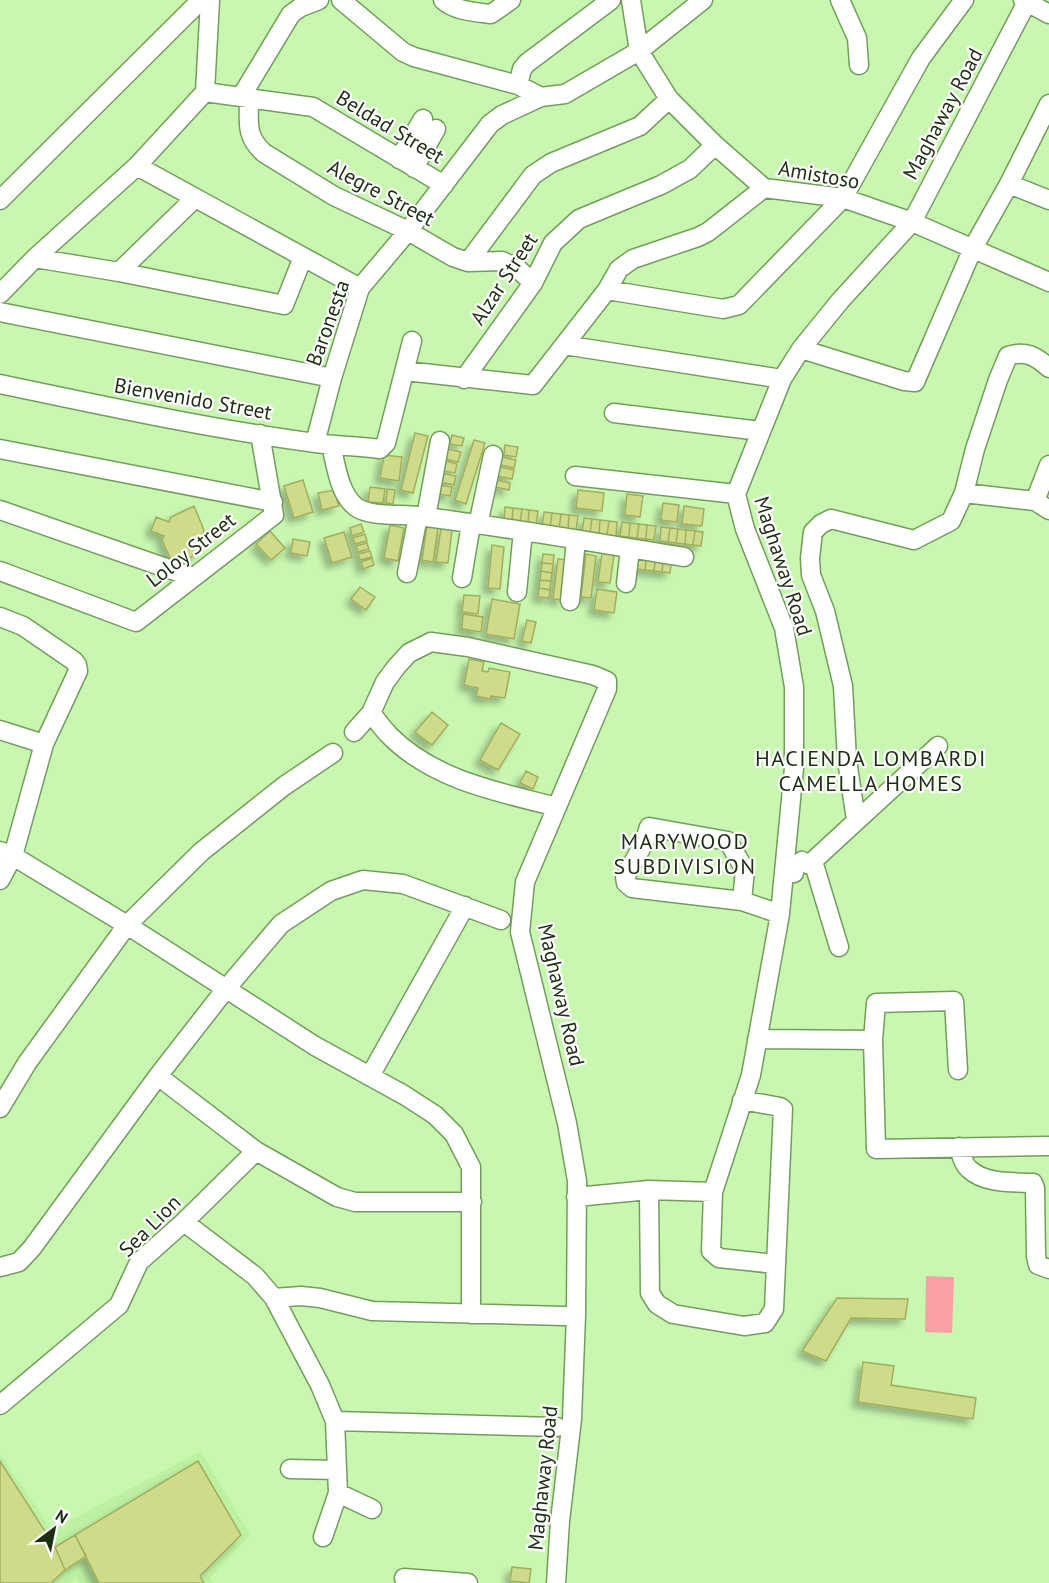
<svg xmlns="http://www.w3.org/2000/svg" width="1049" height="1583" font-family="'PT Sans',sans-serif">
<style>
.built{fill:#bcf1a2}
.green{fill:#fa9fa4}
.building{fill:#cedb88;stroke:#a3ae5d;stroke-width:1.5;filter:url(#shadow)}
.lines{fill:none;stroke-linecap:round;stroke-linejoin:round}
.minor-casing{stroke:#729e5b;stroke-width:21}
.minor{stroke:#fff;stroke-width:18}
.labels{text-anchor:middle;stroke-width:4.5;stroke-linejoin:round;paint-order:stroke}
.street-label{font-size:21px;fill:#1d2f13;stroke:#fff}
.neighbourhood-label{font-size:22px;letter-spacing:1.5px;fill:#1d2f13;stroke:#fff}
</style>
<defs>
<filter id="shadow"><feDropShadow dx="-5.5" dy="5.5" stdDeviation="3" flood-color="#0004"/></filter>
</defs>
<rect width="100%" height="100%" fill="#c8f8b0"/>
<!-- built -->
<path class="built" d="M201,1451L250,1535L210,1578L213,1583H79L75,1576L71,1583H0V1454L52,1530Z"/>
<!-- green -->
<path class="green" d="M926,1276L954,1277L952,1333L925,1332Z"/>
<!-- building -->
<path class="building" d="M415,433L428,436L413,493L401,490Z
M452,435L464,438L462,446L450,444Z
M474,440L485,443L466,504L455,500Z
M505,445L518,447L516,457L504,455Z
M448,449L461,452L458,462L446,459Z
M384,455L402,457L399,481L380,478Z
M502,457L516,460L514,468L500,465Z
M446,461L457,464L455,473L443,471Z
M499,467L514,470L512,479L497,476Z
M442,473L456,476L454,485L440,482Z
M303,480L313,512L294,518L284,486Z
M496,480L510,483L509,490L495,487Z
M439,485L452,487L450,496L438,494Z
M370,487L385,489L383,503L368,502Z
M387,489L395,490L393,504L386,503Z
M334,490L339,506L322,510L318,493Z
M578,490L604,493L602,511L576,508Z
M627,494L643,496L640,517L625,515Z
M663,503L679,505L677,522L661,520Z
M194,506L204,530L197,553L175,569L162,540L164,536L151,531L156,517L169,522L171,517Z
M684,506L704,509L702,526L682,524Z
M505,507L513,508L512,522L504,521Z
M513,508L522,509L520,523L512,522Z
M522,509L529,510L528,524L520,523Z
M529,510L538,511L536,525L528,524Z
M544,512L552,513L550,528L542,527Z
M552,513L561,514L559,529L550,528Z
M561,514L569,515L568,530L559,529Z
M569,515L578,516L576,531L568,530Z
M584,518L592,519L590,533L582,532Z
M592,519L600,520L599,534L590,533Z
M600,520L609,521L607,535L599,534Z
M609,521L617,522L616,536L607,535Z
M622,522L630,523L629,537L620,536Z
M630,523L639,524L637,538L629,537Z
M361,524L364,532L352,536L350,528Z
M639,524L647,525L646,539L637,538Z
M390,525L404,528L398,561L384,558Z
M647,525L656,526L654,540L646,539Z
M427,526L438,528L433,562L422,560Z
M661,527L670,528L668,542L660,541Z
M441,528L452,530L448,563L436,562Z
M670,528L678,529L676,543L668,542Z
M678,529L686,530L685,544L676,543Z
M686,530L695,531L693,545L685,544Z
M270,531L285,548L271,560L256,544Z
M695,531L703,532L701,546L693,545Z
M344,532L352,557L332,563L324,538Z
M365,534L367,541L355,544L353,538Z
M293,539L310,542L307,556L291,553Z
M367,543L369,549L358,552L356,546Z
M492,545L504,547L500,589L488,588Z
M370,551L372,557L360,560L358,554Z
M602,553L614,555L610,583L598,582Z
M639,553H647L645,570L637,569Z
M647,553L656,554L654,571L645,570Z
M543,554L554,555L553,564L542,563Z
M586,554L596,556L591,598L581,597Z
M656,554L664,555L662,572L654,571Z
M664,555L672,557L670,573L662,572Z
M372,558L374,565L363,569L361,562Z
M558,559L568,560L563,600L553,599Z
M542,563L553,564L552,573L541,571Z
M541,571L552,573L551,581L540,580Z
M540,580L551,581L550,590L539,588Z
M360,587L375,597L366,610L351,599Z
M539,588L550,590L549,598L538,597Z
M597,589L617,592L614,613L594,610Z
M464,595L480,596L478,614L462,612Z
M492,599L520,604L514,639L486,634Z
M463,614L483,617L481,632L462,629Z
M527,620L536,622L531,643L522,641Z
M469,659L484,662L482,671L488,672L489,668L510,672L505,698L491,696L490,699L476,696L478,688L464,685Z
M432,712L448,725L432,745L415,732Z
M501,723L520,734L498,770L480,760Z
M526,771L538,777L533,789L520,783Z
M837,1298L908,1299L905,1319L851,1318L826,1361L802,1351Z
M863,1362L894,1366L891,1385L976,1398L973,1419L858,1402Z
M0,1461L55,1547L65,1570L51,1583H0Z
M198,1461L241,1535L200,1576L204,1583H99L75,1535Z
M75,1535L86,1556L65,1570L55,1547Z
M512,1567L531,1569L529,1583L510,1581Z"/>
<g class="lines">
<!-- minor casing -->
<g class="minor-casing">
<path id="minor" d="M341,0L403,52L414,57L518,85L541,97
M443,0C455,11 475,12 491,14L511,0
M631,0L639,51L669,99L715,145L764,188L843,198L912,222L1049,282
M840,0L857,38L859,65
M1023,0L1049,14
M518,85L522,69L527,63L611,0
M205,92L313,107L444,185
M241,97L291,14L301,7L319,0
M249,99C249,122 245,136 264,153L334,196L408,231L453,257L468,262L502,261L517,268L533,283
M399,159L423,119
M137,166L360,288
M414,168L436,129
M1009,184L1049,200
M0,200L201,0
M35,258L119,272L284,305L303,257
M468,262L533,175L551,163L640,126L669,99
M119,272L194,199
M607,290L723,309L739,305L843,198L921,58L964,0
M0,294L35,258L137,166L205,92L210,0
M0,312L332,378
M564,345L782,379
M801,349L904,381L915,382L973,248L1009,184L1049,104
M405,371L533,385L607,290L619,269L633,259L698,237L708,232L764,188
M464,379L533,283L553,243L579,219L661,185L690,169L715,145
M0,384C105,406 210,429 316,443C337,446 359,446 380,449L386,443L412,341
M614,413L760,431
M315,443L332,378L360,288L408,231L490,124L502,115L541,97L565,94L639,51L703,0
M331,445C336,465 339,494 356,507C369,517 401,514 418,516C507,527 596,543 684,557
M0,449L273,502
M575,476L736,494
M964,493L1035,501L1049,510
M1035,501L1049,465
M0,510L192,577
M426,517L440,441
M478,525L493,455
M0,571L136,622L274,515L260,434
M407,573L418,516
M462,578L471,524
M626,583L630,549
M517,592L523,531
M570,601L576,540
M0,617L23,626L74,661L77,665L78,671L44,744L13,856L0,880
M371,713C377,720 382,728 389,735C433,780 498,792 557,807
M0,730L44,744
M354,732L371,713L385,682L397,666L409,653L431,642L468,647L593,675L607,681V689L525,882L520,932L567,1123L577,1181L576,1315L572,1419L560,1521L556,1583
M856,820L847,760L843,686L825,611L811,575L810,558L813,532L821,524L831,519L914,540L951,521L964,493L975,449L998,380L1008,356C1025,350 1036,356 1049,368
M0,851L13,856L127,925L315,1046L404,1095L435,1115L454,1134L471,1167V1314
M813,861L839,947
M794,873V867L802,861L807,864L813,861L938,746
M742,901L745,870L728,841L649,827L644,843L625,877L626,883L632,888L742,901L780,914
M757,1039L873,1040
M958,1070L954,1001L876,1003L873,1040L876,1149L1049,1146
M158,1076L256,1151L337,1197L355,1202H472
M370,1076L465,906
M0,1108L27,1063L127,925L201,852L284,786L333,753
M959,1147C961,1154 963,1164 969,1169C985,1184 1012,1182 1033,1183L1035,1188L1036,1256L1038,1265L1049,1269
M649,1190L650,1293L657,1304L673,1314L744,1326L765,1323L774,1309L783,1109L780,1107L742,1100
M576,1197L649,1190L713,1192
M184,1222L255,1276L274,1298L320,1385L335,1421L338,1493L323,1537
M775,1264L719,1258L711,1251L713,1192L751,1075L780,914L794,768V687L784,628L745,529L736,494L782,379L801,349L840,301L912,222L1028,0
M0,1267L19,1262L32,1248L158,1076L225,990L281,924L331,891L363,880L403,884L501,920
M274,1298L301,1296L320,1298L372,1311L564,1316L576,1315
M0,1405L119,1305L139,1262L184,1222L256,1151
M335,1421L557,1427
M290,1469L337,1470
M338,1493L372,1509
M404,1578L468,1583"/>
</g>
<!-- minor -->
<use href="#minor" class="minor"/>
</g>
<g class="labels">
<!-- street labels -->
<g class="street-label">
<text transform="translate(943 114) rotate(-62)" y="7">Maghaway Road</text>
<text transform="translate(390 127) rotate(31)" y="7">Beldad Street</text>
<text transform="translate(819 175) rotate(10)" y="7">Amistoso</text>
<text transform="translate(381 193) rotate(28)" y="7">Alegre Street</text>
<text transform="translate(504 279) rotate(-57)" y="7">Alzar Street</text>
<text transform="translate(328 323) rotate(-70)" y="7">Baronesta</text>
<text transform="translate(193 399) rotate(10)" y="7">Bienvenido Street</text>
<text transform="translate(191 550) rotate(-38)" y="7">Loloy Street</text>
<text transform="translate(783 566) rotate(72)" y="7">Maghaway Road</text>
<text transform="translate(561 995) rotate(77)" y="7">Maghaway Road</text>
<text transform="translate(150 1226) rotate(-45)" y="7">Sea Lion</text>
<text transform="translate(543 1478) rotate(-84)" y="7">Maghaway Road</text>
</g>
<!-- neighbourhood labels -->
<g class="neighbourhood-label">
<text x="871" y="766">HACIENDA LOMBARDI<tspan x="871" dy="25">CAMELLA HOMES</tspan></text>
<text x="685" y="849">MARYWOOD<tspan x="685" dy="25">SUBDIVISION</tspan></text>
</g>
</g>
<!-- north arrow -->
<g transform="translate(54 1529) rotate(32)" stroke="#ffffff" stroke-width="4.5" paint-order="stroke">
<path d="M0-4.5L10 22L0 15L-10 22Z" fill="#1d2f13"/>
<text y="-9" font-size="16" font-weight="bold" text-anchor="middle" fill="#1d2f13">N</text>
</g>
</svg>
